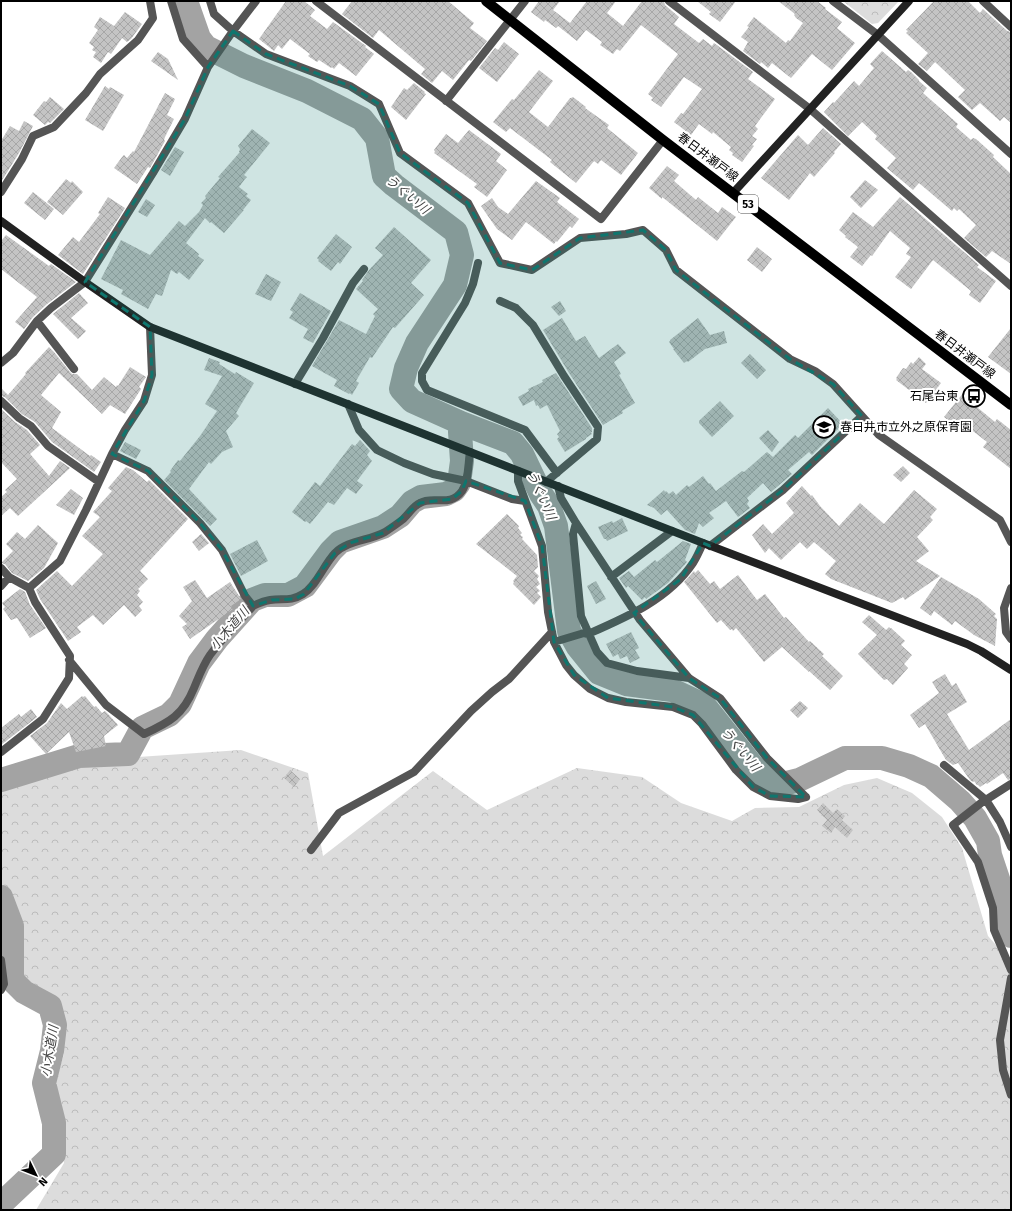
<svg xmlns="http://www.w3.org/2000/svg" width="1012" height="1211" font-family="'Fira Sans','Noto Sans JP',sans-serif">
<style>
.forest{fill:url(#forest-crowns)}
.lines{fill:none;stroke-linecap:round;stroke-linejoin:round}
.river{stroke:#a3a3a3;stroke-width:24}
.building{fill:url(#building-cross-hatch)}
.street{stroke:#555;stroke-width:8}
.secondary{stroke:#222;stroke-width:8}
.primary{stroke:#000;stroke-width:10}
.marked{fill:#0f766e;fill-opacity:0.2;stroke:#0f766e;stroke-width:3;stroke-dasharray:8 5;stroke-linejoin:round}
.labels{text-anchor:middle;stroke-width:4;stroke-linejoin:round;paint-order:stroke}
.shield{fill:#fff;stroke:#4c4c4c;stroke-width:1}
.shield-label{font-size:11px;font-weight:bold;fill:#000}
.street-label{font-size:12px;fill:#000;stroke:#fff}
.poi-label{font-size:12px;fill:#000;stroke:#fff;text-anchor:end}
.water-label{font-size:13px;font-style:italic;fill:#444;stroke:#fff}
</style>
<defs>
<pattern id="forest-crowns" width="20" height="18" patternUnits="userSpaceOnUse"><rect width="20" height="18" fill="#dcdcdc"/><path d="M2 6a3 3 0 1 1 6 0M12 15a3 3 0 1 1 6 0" fill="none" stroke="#bbb"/></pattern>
<pattern id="building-cross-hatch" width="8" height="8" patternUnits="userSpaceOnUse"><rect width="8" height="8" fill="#c4c4c4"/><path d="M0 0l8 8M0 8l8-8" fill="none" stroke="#a7a7a7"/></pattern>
</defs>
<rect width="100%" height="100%" fill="#fff"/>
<!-- forest -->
<path class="forest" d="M843,1H899L878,23L872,24Z
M241,750L308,773L323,856L433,771L487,810L577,768L642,777L681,803L732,821L755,808L799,807L844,785L877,778L912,793L942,817L962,848L988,936L1011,962V1210H36L64,1163L55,1083L64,1054L55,1001L21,979L1,937V789L18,786L94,760Z"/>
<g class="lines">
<!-- river -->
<path class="river" d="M186,1L199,38L206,47L244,66L307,91L362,119L377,138L384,176L394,185L456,232L462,255L455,285L417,343L406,368L401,389L412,401L461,423L513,443L522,454L541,494L549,506L556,526L569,631L578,647L599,673L626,684L672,690L704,705L751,764L769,782L783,784L799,780L845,758H882L909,766L931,776L960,801L975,818L988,841L990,855L1004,897L1011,936
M1,780L79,756L128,754L142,728L169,715L180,704L199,663L217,639L252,600L265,595H288L305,586L331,551L340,542L383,527L400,516L412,502L421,497L446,494L454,490L459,483L462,461L460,432L461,423
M1,897L12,926V980L24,992L50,1006L55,1025L52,1051L44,1083L54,1123V1154L1,1204"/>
</g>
<!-- building -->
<path class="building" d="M286,1H304L315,10L310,16L327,29L333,22L366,46L365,47L374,54L356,76L339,63L334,69L332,67L331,68L319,60L317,62L308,56L310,54L290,39L282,49L278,45L274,51L259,39Z
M352,1H448L474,23L470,28L487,41L471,61L469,60L453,80L442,71L432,83L421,74L425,69L379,30L373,38L342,14Z
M539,1H560L553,10L570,23L587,1H616L607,13L623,26L642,1H664L665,5L679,17L674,24L699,43L703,39L712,46L714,43L753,72L748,79L775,99L755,126L758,129L752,136L757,139L752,145L754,146L742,162L732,155L733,153L729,150L731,147L713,132L712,134L699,124L691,135L674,122L681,113L683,114L702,89L684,77L661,107L651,100L653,98L648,94L678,54L641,25L620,51L617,49L613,54L600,45L602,42L586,30L577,41L558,26L556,28L545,20L544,22L531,12Z
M697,1H736L720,22L709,14L711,12Z
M778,1H817L826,8L825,9L842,22L837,28L855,43L832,70L812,54L791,78L772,63L768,68L761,62L760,64L743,51L748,42L741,37L749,27L747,26L754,17L786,43L788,40L790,41L803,23L796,18L794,15L795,14Z
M934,1H968L980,13L983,9L1007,31L1011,32V123L1004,117L1000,121L980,103L972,110L958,97L965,90L935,62L927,71L918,64L928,53L906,33L908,31L906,30Z
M125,12L142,24L131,39L127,42L122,38L111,54L108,52L101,63L93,57L96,52L92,50L94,47L89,43L98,30L94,27L100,17L114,26Z
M504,42L519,54L497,82L479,68L495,48L498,50Z
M882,51L906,72L908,70L911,72L919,80V81L927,88L923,93L958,124L956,127L971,140L973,138L976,139L994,155L993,157L1011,174V264L992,251L986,257L964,238L976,225L959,209L957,211L954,208L952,211L919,183L913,190L887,168L896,158L875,139L877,136L862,122L848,136L824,112L833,102L834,103L854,81L859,86L874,68L870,64Z
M158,52L168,59L178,80L151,61Z
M539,70L553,81L529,112L548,127L570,98H571L573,97L586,107L585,108L609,125L607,128L638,153L621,175L601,160L598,164L594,161L576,183L550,162L552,160L510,128L506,132L493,122L512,99L514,100Z
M414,83L425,92L424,93L426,94L406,120L391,107L404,88L407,90Z
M105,86L109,89L110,87L124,95L103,131L85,120Z
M165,93L175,99L167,115L174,119L165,137L164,140L165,141L150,168L148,167L137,184L114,168L122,157L124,155L127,158L133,151L134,152Z
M50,97L64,109L50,123L48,122L45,125L33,115L44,101L46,102Z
M24,121L33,126L19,153L1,182V141L10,126L19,131Z
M823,128L841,144L834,152L835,153L814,177L810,173L789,200L761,178L798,135L808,145Z
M252,129L270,143L244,175L247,177L245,179L239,187L248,194L246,196L251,200L243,210H244L224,233L211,222L210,223L205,218L186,243L199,254L198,256L204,260L189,280L179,272L177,274L171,270L162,296L156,294L148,309L121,294L123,290L101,279L121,240L150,255L179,221L185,226L199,212L203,205L201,203L206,198L205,196L220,178L218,177L240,152H239L240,149L238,146Z
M469,130L501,154L496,161L507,170L487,197L474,187L477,184L434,153L435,152L434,150L446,134L458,143Z
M175,147L184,152L170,176L161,170Z
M667,166L679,175L674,181L696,200L698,197L718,213L722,207L736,217L717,241L666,200L662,197V199L649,188Z
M66,179L71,183L72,181L83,192L63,215L47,202Z
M865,180L878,190L861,208L850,197Z
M536,181L560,198L557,202L579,219L572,228L570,226L557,242L556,241L554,244L526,222L512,240L497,229L481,206L492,198L498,207L508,214Z
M33,192L54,209L45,220L24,203Z
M108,197L125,208L83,274L58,255L73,237L79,242L100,214L98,213Z
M900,197L979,265L977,267L996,281L980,303L969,295L971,291L933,260L911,289L895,277L911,257L906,254L910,248L890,231L872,256L871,255L862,266L850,257L858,247L845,237L846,236L839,230L853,212L873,227Z
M146,199L155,205L147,217L138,212Z
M394,227L431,260L411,283L424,295L395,328L393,327L372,358L370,357L356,381L359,383L352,395L350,393L349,394L334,386L337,380L312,366L339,320L366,334L375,316L373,314L378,309L356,289L363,281L362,280L369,270L383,255L375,248Z
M336,234L352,247L340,264L338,262L331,271L318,261L319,260L317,258Z
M6,235L49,266L51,264L76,282L47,304L33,317L24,329L15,322L37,297L1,269V241Z
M757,247L772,259L762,272L747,260Z
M266,274L281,282L271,301L255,294Z
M79,293L88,303L71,318L86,331L78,339L53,314Z
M300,293L331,311L313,343L303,338L308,329L289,318L293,312L290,310Z
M560,301L566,311L559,316L551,307Z
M562,318L576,341L585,336L599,358L618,344L626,353L614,362L621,374L619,375L635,403L622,411L623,413L603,425L569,373L543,330Z
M698,318L710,335L724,331L727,343L705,349L688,362L687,361L684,363L673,349H674L669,342L670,341V340Z
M1011,328V374L988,357Z
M49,347L54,352L70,372L72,374H77L92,390L104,377L116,387L117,385L118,386L130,367L146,377L139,387L141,389L125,414L110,405L102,414L59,373L41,395L61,412L52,428L90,456L91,455L101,462L94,472L52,442L35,422L22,414L5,397L1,396V388L8,395L26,374L25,373Z
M750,354L766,370L757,379L741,363Z
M919,357L926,364L922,369L941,383L926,403L896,380L897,379L896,378L903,368L906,369L911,362L913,364Z
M209,358L220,362L219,364L235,374L236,372L254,383L236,413L239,416L226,431L233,447L222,452L211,464L209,462L189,489L217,519L210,526L164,480L171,472L170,471L178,460L180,461L200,436L217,411L205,404L222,376L204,370Z
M556,373L592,428V432H591L592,434L586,438V439L565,452L557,439L559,437L557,434L560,431L547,405L540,409L538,405L536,406L534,400L523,406L518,397L529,391L528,389L543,382L542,380Z
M964,392L980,405L978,408L995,422L997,419L1011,430V469L983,447L987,442L969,428L967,431L961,426L959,429L944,417Z
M720,401L734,416L712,437L699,423V421Z
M828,408L843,424L812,455L809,452L788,470L792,474L771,492L763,483L747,498L749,501L747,504L750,508L738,517L726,501L709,513L714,518L703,527L699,523L695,534L685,530L667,510L661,515L654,508L647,505L664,490L665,492L666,491L669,494L673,491L676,495L687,485L689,487L703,476L709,484L710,483L716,491L742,471L744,472L767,452L773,457L795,435L798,438Z
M1,409L15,422L27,430L40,445L30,454L49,476L60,461L70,468L18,516L10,508L1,516V497L7,492L5,490L17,479L1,462Z
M768,430L779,442L772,452L759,438Z
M360,440L370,451L367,455L372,461L357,481L363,485L356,494L347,488L334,505L328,502L310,524L306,521L305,522L292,512L315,482L320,486L352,444L355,446Z
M125,442L141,450L136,459L120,451Z
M903,466L910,473L901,482L893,475Z
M126,467L133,470L147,482L149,480L188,519L140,571L148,579L138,589L140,591L137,595L143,602L139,606L142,610L135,617L124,605L103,625L93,615L77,627L81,632L68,641L40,599L36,590L57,571L72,586L103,554L82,536L100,517L93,512L112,491L108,488Z
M802,486L811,496L812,495L820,506L839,526L860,503L884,524L914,490L937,509L930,517L933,520L917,537L929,551L916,561L940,576L905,600L903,597L892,603L831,579L825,574L836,561L814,542L807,549L800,542L781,560L769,548L765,553L752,535L763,524L772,534L794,513L786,503Z
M71,489L83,498L74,515L56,505Z
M507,514L519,526L518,528L522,533L520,535L523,537L522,539L537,555L538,567L534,571L539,576L537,579L540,584L536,587L540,591L537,593L541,597L534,605L513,584L514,582L513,581L517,576L476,544Z
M622,518L628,531L607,541L606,539H604L598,527L612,521L613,523Z
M38,525L58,543L44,568L28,581L12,573L5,564L1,563L13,551L6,544L17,532L25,539Z
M201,534L209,543L199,551L192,542Z
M257,540L268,561L241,576L230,554Z
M683,541L691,544L685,560L687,562L668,583L646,599L645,597L642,600L628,586L626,588L619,578L629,571L634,577L655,560L657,562Z
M698,570L710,584L714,581L720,589L738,575L757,600L765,594L784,618L786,617L809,642L810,641L824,654L822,656L843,676L830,690L809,671V672L782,647L764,662L736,628L733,631L732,629L730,630L721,620L717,623L684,582L694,571L695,573Z
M941,577L979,599L996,614L994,616L997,619L995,646L974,635L955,621L952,625L934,611L931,616L920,608Z
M195,580L207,598L230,582L241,599L231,606L233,609L190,639L182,627L187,624L179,616L192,601L183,587Z
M596,581L606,599L596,604L587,586Z
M20,589L25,592L30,605L46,628L30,638L17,618L11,620L3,609L5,607L2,603Z
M869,615L886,630L889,627L890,628H891L905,641L901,645L912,655L904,664L908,668L893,685L887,679L884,680L858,654L877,635L862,622Z
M631,632L639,648L635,650L640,658L630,663L627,656L620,659L618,654L613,657L606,644Z
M945,674L952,686L956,683L967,702L947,714L969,750L1011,719V779L1008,780L1003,773L987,784L986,783L980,787L978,785H977L974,781L973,782L970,780L958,763L953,765L946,760L925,724L919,728L910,715L939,693L932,682Z
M82,696L83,697L85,696L94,707L96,706L102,713L105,711L109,715L118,725L104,736L106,746L76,752L69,732L46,754L30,736L47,723L61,703L67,709Z
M800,701L808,708L798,718L790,710Z
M31,709L37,717L1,745V728L19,714L21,717Z
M290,770L300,779L294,787L284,778Z
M823,803L833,813L837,809L845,816L842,820L853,830L847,838L835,827L831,833L822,826L827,820L817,810Z"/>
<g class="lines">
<!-- street -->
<path class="street" d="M171,1L183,39L208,67
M210,1L214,14L233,31L266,54L350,86L379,104L400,153L468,203L500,263L532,270L580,238L626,234L643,230L666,250L676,270L790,359L815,371L833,384L879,435L1000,520L1011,542
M316,1L601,219L663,140
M669,1L810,109L1011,286
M833,1L878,35L1011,154
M983,1L1011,27
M446,101L525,1
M1,192L22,159L33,136L54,127L86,93L100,74L138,40L153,18L150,1
M478,263L473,284L465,303L422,373V381L427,390L525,430L557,473
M500,301L516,308L533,325L564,376L598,427L597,439L546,482
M37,321L74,369
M1,363L13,353L37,321L51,308L85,282L153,173L185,119L208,67L233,31L256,1
M295,384L323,338L353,283L364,269
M1,401L19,418L31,426L48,446L99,482
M348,404L359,430L377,450L404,463L433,474L466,481L512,499L525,501
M112,454L148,471L200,523L222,550L245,596L253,606
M518,471V481L542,546L548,612L554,642L566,665L574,675L590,689L608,698L626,702L673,707L693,715L702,724L736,770L753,787L770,796L798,799L806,797
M558,486L561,498L576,523L640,620L689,678L720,698L767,758L806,797
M576,523L573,534L581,616L597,652L607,663L637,671L689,678
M710,546L783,490L862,416
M1,568L9,577L29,588L35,602L70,656L69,678L43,719L1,752
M611,577L672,531
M1,586L9,577
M29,588L60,561L86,510L112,454L125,430L144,401L152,375L150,327
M1011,588L1004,608L1006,632L1011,639
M554,642L584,633L588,634C627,617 669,599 693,563C697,557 700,550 703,543
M69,660L106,705L144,734C170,722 183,715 194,688C199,676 203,665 210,655C223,637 239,622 253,606C259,603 264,601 270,600C283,598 290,602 303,594C317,585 323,566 335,553C348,540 369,541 385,532C391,528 397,524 402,520C408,515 413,506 420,503C433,495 450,508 462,491C469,480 468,464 470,452
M944,765L986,800L1000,822L1011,847
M1011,784L981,803L953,825L978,862L993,908L994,930L1011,970
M311,850L339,813L414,772L471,711L492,692L509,679L552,632
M1,960L4,984L1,990
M1011,978L1000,1040L1003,1070L1011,1095"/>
<!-- secondary -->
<path class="secondary" d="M733,193L909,1
M1,221L85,282L150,327L703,543L967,644L981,651L1011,670"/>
<!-- primary -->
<path class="primary" d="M486,1L663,140L1011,405"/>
</g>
<!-- marked area -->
<path class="marked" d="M233,31L266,54L350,86L379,104L400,153L468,203L500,263L532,270L580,238L643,230L666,250L676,270L790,359L833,384L862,416L783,490L710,546L703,543L681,579L634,613L689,678L720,698L767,758L806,797L770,796L753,787L693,715L673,707L608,698L574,675L554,642L542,546L525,501L466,481L462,491L452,499L420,503L383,533L350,543L335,553L304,594L295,599L272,600L253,606L222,550L200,523L148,471L112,454L144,401L152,375L150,327L85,282L185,119L208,67Z"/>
<!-- icons -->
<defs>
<g id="bus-ring" transform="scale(1.15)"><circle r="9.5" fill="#fff" stroke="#000" stroke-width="1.5"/><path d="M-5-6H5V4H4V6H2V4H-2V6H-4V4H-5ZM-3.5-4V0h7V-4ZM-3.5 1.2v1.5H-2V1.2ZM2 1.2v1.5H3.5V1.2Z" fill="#000"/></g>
<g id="school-ring" transform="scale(1.15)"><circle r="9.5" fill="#fff" stroke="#000" stroke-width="1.5"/><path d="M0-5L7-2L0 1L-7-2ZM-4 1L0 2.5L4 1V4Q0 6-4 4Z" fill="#000"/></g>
</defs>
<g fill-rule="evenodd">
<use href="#bus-ring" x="974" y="396"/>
<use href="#school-ring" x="824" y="427"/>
</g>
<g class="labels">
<!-- shield labels -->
<rect class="shield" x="738" y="195" width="20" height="18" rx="3"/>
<g class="shield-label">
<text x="748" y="208">53</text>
</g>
<!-- street labels -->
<g class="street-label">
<text transform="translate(708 157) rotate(37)" y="4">春日井瀬戸線</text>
<text transform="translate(965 354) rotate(37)" y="4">春日井瀬戸線</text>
</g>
<!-- poi labels -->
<g class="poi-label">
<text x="958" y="400">石尾台東</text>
<text x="840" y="431" text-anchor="start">春日井市立外之原保育園</text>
</g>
<!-- water labels -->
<g class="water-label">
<text transform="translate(408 194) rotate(40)" y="5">うぐい川</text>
<text transform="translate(542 495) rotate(66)" y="5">うぐい川</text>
<text transform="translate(229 628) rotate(-49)" y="5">小木道川</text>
<text transform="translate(741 749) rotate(50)" y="5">うぐい川</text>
<text transform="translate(49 1051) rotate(-81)" y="5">小木道川</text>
</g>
</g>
<!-- border -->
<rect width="1012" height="1211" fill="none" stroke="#000000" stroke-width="4"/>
<!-- north arrow -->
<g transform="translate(36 1175) rotate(133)" stroke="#ffffff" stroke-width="3" paint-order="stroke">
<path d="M0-3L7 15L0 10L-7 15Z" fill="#000000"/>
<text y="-6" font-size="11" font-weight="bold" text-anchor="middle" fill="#000000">N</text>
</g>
</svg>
